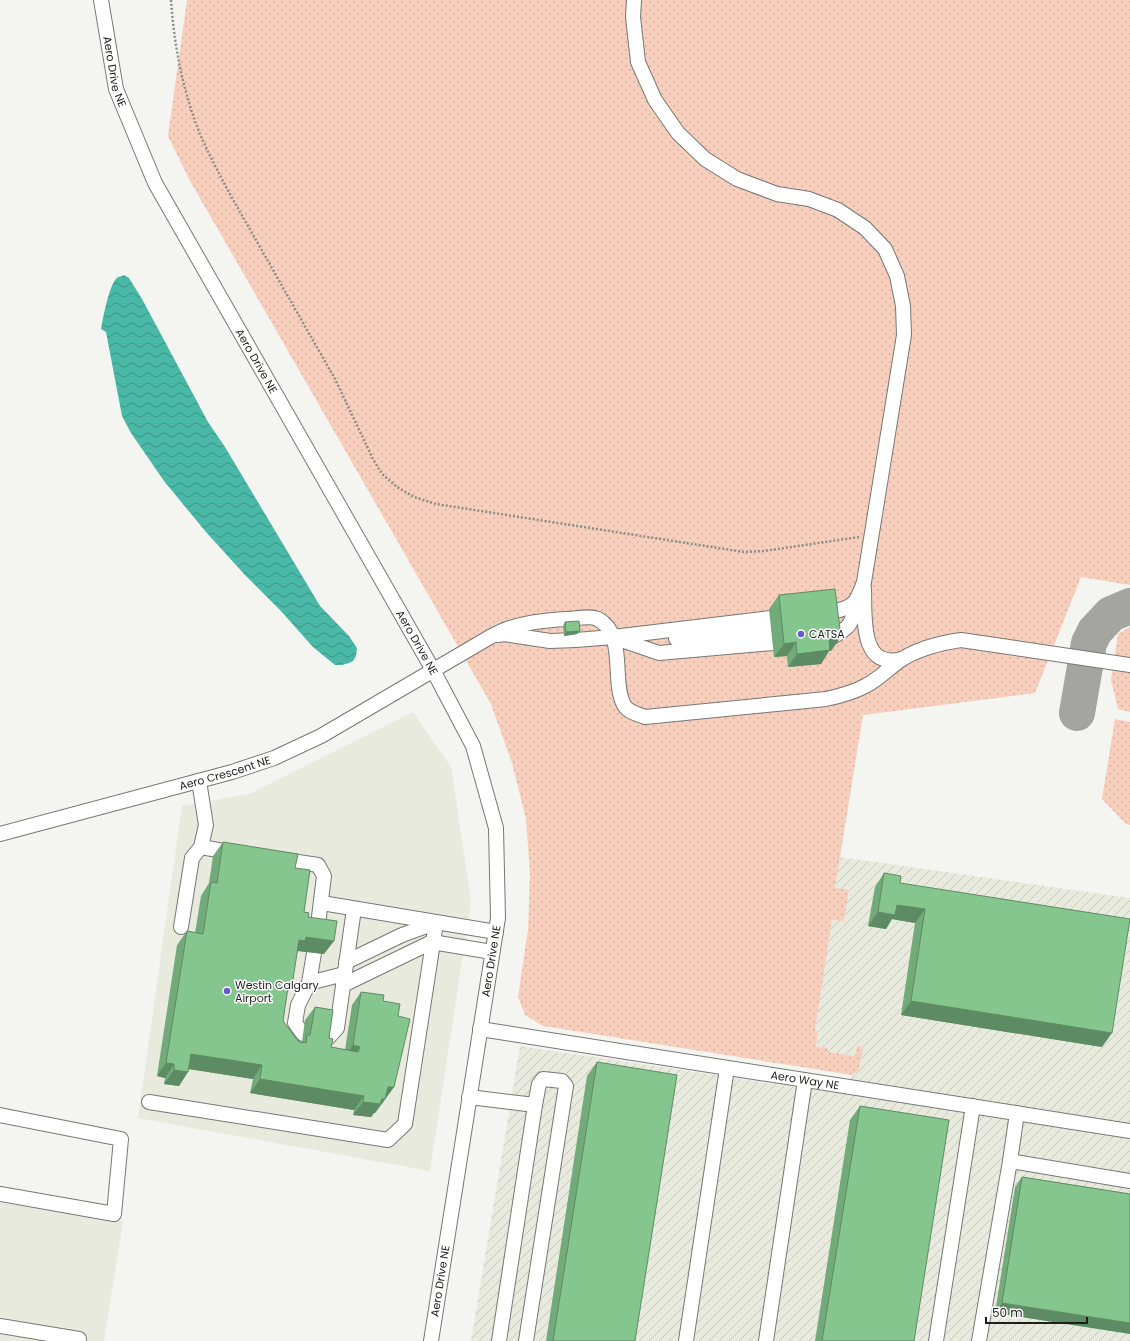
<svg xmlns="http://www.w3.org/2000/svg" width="1130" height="1341" font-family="Poppins,sans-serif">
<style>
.built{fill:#e8eade}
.industrial{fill:url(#industrial-furrows)}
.grass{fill:url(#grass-dots)}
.water{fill:url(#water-waves)}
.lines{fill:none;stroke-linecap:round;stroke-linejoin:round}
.taxiway{stroke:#a4a4a1;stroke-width:36}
.minor-casing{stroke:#777874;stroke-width:16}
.path{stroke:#8d8d8a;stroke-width:2.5;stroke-dasharray:2 2;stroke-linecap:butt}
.minor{stroke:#fff;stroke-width:14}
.wall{fill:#72aa7a}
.shaded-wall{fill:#5d8b63}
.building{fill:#85c68e;stroke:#5d8b63}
.poi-dot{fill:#665bd5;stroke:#fff;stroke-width:1.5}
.labels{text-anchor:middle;stroke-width:3;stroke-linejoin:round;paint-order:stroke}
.street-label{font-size:11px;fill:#1e1f1d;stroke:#fff}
.poi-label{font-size:11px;fill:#1e1f1d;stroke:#fff;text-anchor:start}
</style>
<defs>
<pattern id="industrial-furrows" width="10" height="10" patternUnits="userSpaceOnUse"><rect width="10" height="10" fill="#e8eade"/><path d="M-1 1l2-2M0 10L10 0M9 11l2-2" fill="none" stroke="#c7c8be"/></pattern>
<pattern id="grass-dots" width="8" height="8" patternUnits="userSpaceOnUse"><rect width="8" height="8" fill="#f7cfbc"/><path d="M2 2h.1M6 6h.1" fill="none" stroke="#d3b1a1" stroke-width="1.8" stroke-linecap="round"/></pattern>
<pattern id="water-waves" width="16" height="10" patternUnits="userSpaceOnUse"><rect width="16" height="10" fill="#49b8a7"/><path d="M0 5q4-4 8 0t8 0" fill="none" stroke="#3c9587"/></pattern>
</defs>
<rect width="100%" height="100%" fill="#f4f4f0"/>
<!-- built -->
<path class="built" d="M413,712L451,767L471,901L430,1171L138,1118L182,806L249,794Z
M0,1203L123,1221L104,1341H0Z"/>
<!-- industrial -->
<path class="industrial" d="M840,857L1130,898V1341H471L520,1046L843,1094L852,1075L859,1069L855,1056L828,1052L816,1047L818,1032L815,1031L832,920L844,921L849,891L835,888Z"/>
<!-- grass -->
<path class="grass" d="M187,0H1130V585L1081,577L1035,693L863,715L835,888L849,890L844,921L832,920L815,1031H818L816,1047L828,1048V1052L855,1056L857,1046L863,1047L859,1069L852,1075L543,1026L525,1015L518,997L528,930L530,875L526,819L512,763L491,704L189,179L168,136Z
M1130,627V712L1118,709L1111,680L1118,634Z
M1115,719L1130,722V825L1126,824L1102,799Z"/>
<!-- water -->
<path class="water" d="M124,275L129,278L142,299L208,422L225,447L320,606L349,636L357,648L356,656L353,661L349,663L342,665H335L313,647L280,610L245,575L206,532L164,481L131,433L122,416L106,332L101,329C103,319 109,283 118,277C118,277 123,276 124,275Z"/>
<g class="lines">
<!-- taxiway -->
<path class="taxiway" d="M1077,713L1089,643L1095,631L1111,614L1130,606"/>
<!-- minor casing -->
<g class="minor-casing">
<g id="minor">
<path id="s1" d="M101,0L116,89L155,183L433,670L473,746L496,828L498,918L431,1341"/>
<path d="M634,0L633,17L638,62L655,100L678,133L705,159L737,179L777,194L809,199L838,210L865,228L885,249L897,276L903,306L904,335L864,582C855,607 853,607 827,613"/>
<path d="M864,588C865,615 859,670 902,659"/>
<path d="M498,635L504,634L550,641L576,640L613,637L770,618"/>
<path d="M830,638C852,627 852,623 857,600"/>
<path d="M618,639L659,653L773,643"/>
<path d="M676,639L772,631"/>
<path d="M199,781L206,825L201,847"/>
<path id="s2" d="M0,834L232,772L274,758L321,736L490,637C496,634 503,630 510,628C528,622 548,620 567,619C576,619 589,615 598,619C627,635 611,680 624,705C628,712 637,714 645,717L826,699C840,696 855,692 867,685C880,678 890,667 902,659C920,648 940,643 961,640L1130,665"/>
<path d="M278,859L318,865L324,876L317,933"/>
<path d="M322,903L496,932"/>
<path d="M181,927L192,858L201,847L235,853"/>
<path d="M346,962L402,935L435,923"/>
<path d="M309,983L344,974"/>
<path d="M343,985L432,942L492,952"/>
<path id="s3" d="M480,1029L1130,1131"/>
<path d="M303,1034L295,1023L298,1005L309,983L314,953"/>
<path d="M321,1037L328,1038L337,1028L354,909"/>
<path d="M469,1097L535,1105L539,1084L543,1079L562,1081L566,1086L526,1341"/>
<path d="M149,1102L388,1140L405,1124L436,923"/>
<path d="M1017,1113L1010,1161L1130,1181"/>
<path d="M0,1115L121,1139L114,1214L0,1194"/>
<path d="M0,1326L79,1339"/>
<path d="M499,1341L535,1105"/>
<path d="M686,1341L727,1068"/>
<path d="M766,1341L805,1080"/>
<path d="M936,1341L973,1106"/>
<path d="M979,1341L1010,1161"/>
</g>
</g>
<!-- path -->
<path class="path" d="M171,0C174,45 183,92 200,134C208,153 218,171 227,189L335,379L373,459L382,474L397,487L414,497L436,504L744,552L764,551L859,537"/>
<!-- minor -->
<use href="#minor" class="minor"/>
</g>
<!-- wall -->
<path class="wall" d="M779,595L831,651H829L821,664L788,667L787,656L774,657L769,609Z
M565,622L580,631L577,634L564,636L563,626Z
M223,842L295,868L304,912L308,917L324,954L298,951L297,952L287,994L283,1021L299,1042H302L305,1020L315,1007L329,1038L331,1047L345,1050L352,1005L361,992L383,1001L398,1016L394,1087L375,1113H374L371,1117L353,1115L354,1110L250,1093L253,1079L189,1069L179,1086L164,1084L165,1078L157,1076L177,945L187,931L195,933L201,896L209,883L213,856Z
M884,873L900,883L1102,1047L901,1015L915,923L892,919L886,929L868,926L875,887Z
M597,1062L635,1341H546L587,1076Z
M860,1106L914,1341H815L850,1120Z
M1022,1177L1130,1194L995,1313L1015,1187Z"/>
<!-- shaded-wall -->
<path class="shaded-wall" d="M580,631L577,634L564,636L566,632Z
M841,637L831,651H829L821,664L788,667L797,654L829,639Z
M796,642L787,656L774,657L784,644Z
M897,905L925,909L915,923L892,919L886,929L868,926L878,912Z
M306,937L334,941L324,954L298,951L296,955L299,940Z
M292,986L282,1000L288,987Z
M911,1001L1112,1033L1102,1047L901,1015Z
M353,1045L360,1047L350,1060L344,1059Z
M191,1054L262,1065L253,1079L182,1068Z
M166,1063L174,1064L165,1078L157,1076Z
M174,1070L188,1072L179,1086L164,1084Z
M260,1079L364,1096L354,1110L250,1093Z
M388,1087H394L375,1113H374L371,1117L353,1115L363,1102Z
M1002,1303L1130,1323V1334L995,1313Z"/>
<!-- building -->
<path class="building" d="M835,589L841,637L829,639L830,650L797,654L796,642L784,644L779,595Z
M579,621L580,631L566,632L565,622Z
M223,842L298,854L295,868L310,870L304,912L309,913L308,917L337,921L334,941L306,937L305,941L299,940L292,986L288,987L283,1021L299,1042L306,1043L307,1035H310L315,1007L333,1010L329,1038L333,1039L331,1047L358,1052L360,1047L353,1045L361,992L384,995L383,1001L400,1004L398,1016L410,1019L394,1087H388L385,1099H382L380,1104L363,1102L364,1096L260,1079L262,1065L191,1054L188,1072L174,1070V1064L166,1063L187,931L203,934L211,882L217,883Z
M884,873L901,876L900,883L1130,919L1112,1033L911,1001L925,909L897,905L895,915L878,912Z
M597,1062L677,1075L635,1341H553Z
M860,1106L949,1120L914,1341H822Z
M1022,1177L1130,1194V1323L1002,1303Z"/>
<!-- markers -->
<g class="poi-dot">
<circle cx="801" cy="634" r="4"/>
<circle cx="227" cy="991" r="4"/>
</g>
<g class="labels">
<!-- street labels -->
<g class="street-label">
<text dy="4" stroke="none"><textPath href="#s1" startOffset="73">Aero Drive NE</textPath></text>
<text dy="4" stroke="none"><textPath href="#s1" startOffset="397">Aero Drive NE</textPath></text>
<text dy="4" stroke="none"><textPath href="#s1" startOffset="721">Aero Drive NE</textPath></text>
<text dy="4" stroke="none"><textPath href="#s2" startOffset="233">Aero Crescent NE</textPath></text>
<text transform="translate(491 961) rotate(-81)" y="4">Aero Drive NE</text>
<text dy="4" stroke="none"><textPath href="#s3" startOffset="329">Aero Way NE</textPath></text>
<text transform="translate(440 1281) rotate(-81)" y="4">Aero Drive NE</text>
</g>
<!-- poi labels -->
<g class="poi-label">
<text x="809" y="638">CATSA</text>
<text x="235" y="989">Westin Calgary<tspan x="235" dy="13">Airport</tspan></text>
</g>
</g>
<!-- scale -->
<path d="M986 1317v6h101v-6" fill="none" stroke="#1e1f1d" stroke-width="2"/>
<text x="992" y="1317" font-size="12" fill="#1e1f1d" stroke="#ffffff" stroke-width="3" paint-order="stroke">50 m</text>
</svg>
